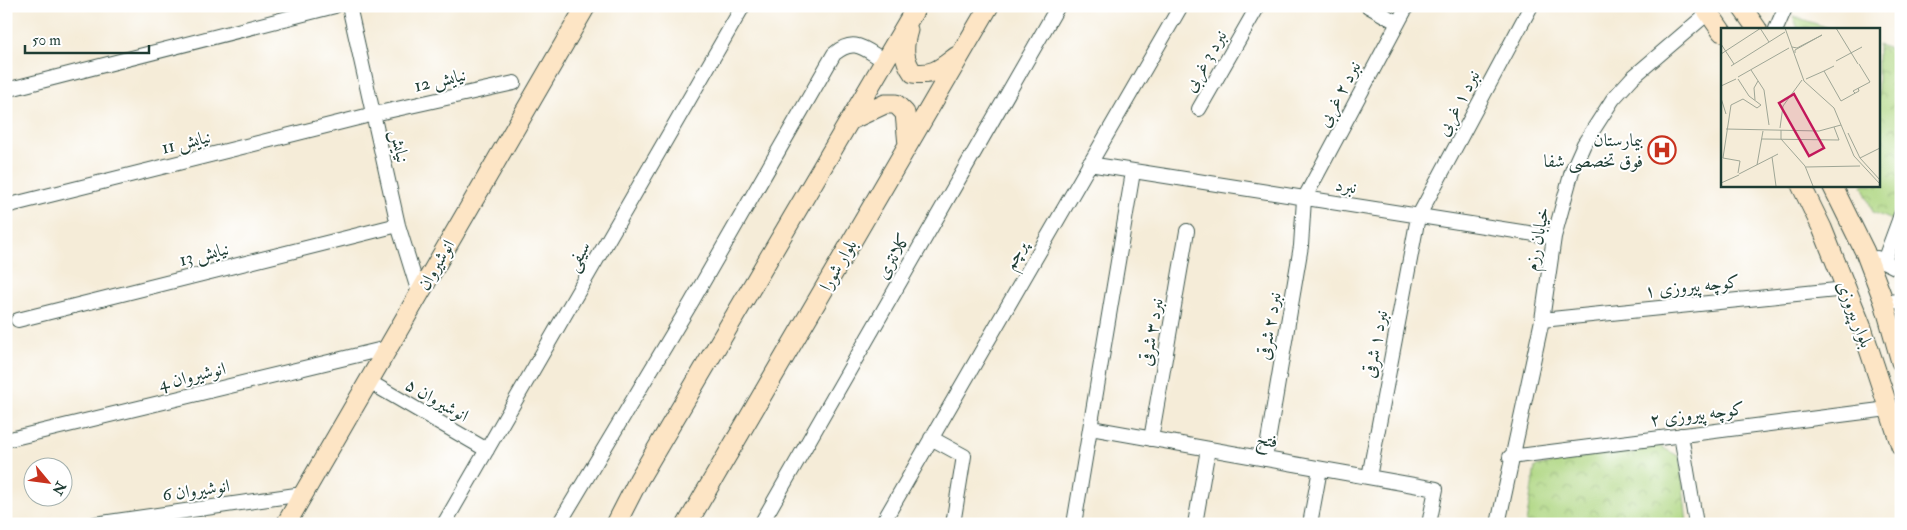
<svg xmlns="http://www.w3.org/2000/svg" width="1907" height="530" font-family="'IM FELL Double Pica',Amiri,serif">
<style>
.park{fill:url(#park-crowns);stroke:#668a5a}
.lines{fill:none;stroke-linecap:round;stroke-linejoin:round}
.street-casing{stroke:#3f574d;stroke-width:16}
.secondary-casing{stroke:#3f574d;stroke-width:21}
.street{stroke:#fff;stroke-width:14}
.secondary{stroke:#fde5c5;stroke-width:19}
.labels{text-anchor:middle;stroke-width:4;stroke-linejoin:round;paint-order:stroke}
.street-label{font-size:18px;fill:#1f3d34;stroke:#fff}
.poi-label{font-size:18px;fill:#1f3d34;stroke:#fff;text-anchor:end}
.inset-road{fill:none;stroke:#9fa696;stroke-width:1}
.view{fill:#c2185b;fill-opacity:0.15;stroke:#c2185b;stroke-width:2.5}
.inset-edge{fill:none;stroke:#1f3d34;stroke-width:2.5}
</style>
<defs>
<pattern id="park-crowns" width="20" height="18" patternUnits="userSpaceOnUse" patternTransform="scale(1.25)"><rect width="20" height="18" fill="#aed681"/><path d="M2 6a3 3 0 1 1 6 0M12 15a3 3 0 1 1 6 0" fill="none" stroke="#8daf6a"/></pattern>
</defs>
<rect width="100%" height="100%" fill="#fff"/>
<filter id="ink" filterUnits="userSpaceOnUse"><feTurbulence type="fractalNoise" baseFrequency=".02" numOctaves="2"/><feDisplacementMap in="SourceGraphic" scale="10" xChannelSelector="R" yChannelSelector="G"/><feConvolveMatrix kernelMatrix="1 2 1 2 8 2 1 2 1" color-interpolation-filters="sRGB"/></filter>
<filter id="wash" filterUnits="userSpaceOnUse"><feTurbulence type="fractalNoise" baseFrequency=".0096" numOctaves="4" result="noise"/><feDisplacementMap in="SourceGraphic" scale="20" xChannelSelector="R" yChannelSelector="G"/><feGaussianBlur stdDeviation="1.12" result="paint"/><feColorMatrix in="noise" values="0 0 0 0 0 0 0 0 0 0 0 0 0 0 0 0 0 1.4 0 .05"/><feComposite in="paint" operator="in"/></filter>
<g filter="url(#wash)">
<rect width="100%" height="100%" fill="#f5ecd8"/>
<!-- park -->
<path class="park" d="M1793,16L1831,29H1798Z
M1878,45L1901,52V193L1891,220L1873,212L1862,185H1878Z
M1654,443L1680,457L1687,524H1526L1535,467Z"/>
</g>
<g filter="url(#ink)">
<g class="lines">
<!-- street casing -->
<g class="street-casing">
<path id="street" d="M349,6L398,225L419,293
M1368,6L1398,23
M1776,29L1786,6
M6,90L335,6
M1199,109L1258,6
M1089,164L1554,237
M6,206L374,114L514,83
M1877,258L1901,270
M1884,261L1901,215
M1884,302L1901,301
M18,320L398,225
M1542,320L1846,289
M368,381L487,450
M1091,428L1436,489L1429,524
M1681,435L1696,524
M931,438L964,456L953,524
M1151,439L1187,231
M6,440L387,348
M1510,457L1888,409
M1265,459L1301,246L1304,199L1407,6
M1369,477L1418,217L1531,6
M95,524L303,494
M444,524L743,6
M559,524L691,303L834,54C855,36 865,50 885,61
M761,524L1058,6
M882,524L1181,6
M1074,524L1133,172
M1195,524L1208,449
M1310,524L1320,469
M1498,524L1542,320L1554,237L1572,171L1584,144L1613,99L1632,78L1709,12"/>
</g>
<!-- secondary casing -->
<g class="secondary-casing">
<path id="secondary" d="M1704,6L1722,32
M1741,6L1757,29
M908,30C903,47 903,59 913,73C934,76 941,68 957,56
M851,120L885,104H896L905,113L908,145
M1801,185L1822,228L1862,328L1901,446
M1832,185L1865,252L1884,302L1901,362
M286,524L586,6
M616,524L639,479L917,6
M687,524L989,6"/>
</g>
<!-- street -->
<use href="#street" class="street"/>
<!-- secondary -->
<use href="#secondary" class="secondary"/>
</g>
</g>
<!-- icons -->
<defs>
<g id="hospital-ring" transform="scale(1.4375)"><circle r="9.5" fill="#fff" stroke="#c8321e" stroke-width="1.5"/><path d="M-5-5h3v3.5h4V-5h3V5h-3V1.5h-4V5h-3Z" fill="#c8321e"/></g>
</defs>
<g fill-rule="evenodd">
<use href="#hospital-ring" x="1662" y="150"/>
</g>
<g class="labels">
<!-- street labels -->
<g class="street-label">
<text transform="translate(1205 61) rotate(-60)" y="6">نبرد 3 غربی</text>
<text transform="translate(440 80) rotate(-13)" y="6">نیایش 12</text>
<text transform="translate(1339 94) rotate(-62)" y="6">نبرد ۲ غربی</text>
<text transform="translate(1458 103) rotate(-62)" y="6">نبرد ۱ غربی</text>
<text transform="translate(186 142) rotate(-14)" y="6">نیایش 11</text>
<text transform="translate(400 146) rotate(78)" y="6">نیایش</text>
<text transform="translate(1346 186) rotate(9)" y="6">نبرد</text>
<text transform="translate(1537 239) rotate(-79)" y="6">خیابان رزم</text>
<text transform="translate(204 254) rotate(-14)" y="6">نیایش 13</text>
<text transform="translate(1015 255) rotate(-60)" y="6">پرچم</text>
<text transform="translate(578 256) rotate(-60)" y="6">سیفی</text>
<text transform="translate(893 256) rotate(-60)" y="6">کلانتری</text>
<text transform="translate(436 265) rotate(-60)" y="6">انوشیروان</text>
<text transform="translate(838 265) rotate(-60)" y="6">بلوار شورا</text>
<text transform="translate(1692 286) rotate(-6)" y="6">کوچه پیروزی ۱</text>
<text transform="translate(1855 314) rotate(69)" y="6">بلوار پیروزی</text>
<text transform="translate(1269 326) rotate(-80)" y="6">نبرد ۲ شرقی</text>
<text transform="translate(1151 332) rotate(-80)" y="6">نبرد ۳ شرقی</text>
<text transform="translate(1375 344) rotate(-79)" y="6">نبرد ۱ شرقی</text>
<text transform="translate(192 376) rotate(-14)" y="6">انوشیروان 4</text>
<text transform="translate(437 400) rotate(30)" y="6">انوشیروان ۵</text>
<text transform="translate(1697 414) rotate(-7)" y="6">کوچه پیروزی ۲</text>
<text transform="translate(1267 440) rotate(10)" y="6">فتح</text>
<text transform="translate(196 490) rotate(-8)" y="6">انوشیروان 6</text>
</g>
<!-- poi labels -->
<g class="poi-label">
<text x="1643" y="146">بیمارستان<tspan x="1643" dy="21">فوق تخصصی شفا</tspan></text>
</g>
</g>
<!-- overview -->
<g transform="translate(1721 28)">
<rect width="159" height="159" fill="#f5ecd8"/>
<path class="inset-road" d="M39,0L48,14M64,0L83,53L113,80L133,128L159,156M115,0L137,36M0,16L13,36M71,19L76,20L101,7L74,22V25M0,26L40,0M115,33L141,19M10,38L64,4M113,38L103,43L120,73L138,63L137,60M30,42L43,62L48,97M17,49L68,20M85,51L103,43M0,58L15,51M134,65L132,63L149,54L138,36M0,70L5,86M34,72L33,60L37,53M59,100L62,78L81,52M5,101L98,103L120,97M60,102V111L84,138L92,158M127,105L139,130L159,152M41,111L118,112L113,99M51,129L55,158M2,130L10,77L22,71L36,80L40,77L28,68L17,51M2,130L19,133L17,145M139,130L159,120M36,137L42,103M85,139L139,138M18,146L57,126M0,155L18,147"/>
<path class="view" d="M73,66L103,120L88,128L58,75Z"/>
<rect width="159" height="159" class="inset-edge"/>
</g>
<!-- margin -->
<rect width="1907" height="530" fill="none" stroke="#fff" stroke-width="25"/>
<!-- north arrow -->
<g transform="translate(48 482) rotate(119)"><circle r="24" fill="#ffffff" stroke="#a5b1ae"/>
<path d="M0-4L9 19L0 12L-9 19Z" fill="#c8321e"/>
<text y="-8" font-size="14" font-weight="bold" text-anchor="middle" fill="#1f3d34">N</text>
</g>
<!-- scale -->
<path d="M25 45v8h124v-8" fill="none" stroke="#1f3d34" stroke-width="2.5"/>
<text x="32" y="45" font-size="15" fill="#1f3d34" stroke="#ffffff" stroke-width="4" paint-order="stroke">50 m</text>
</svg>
